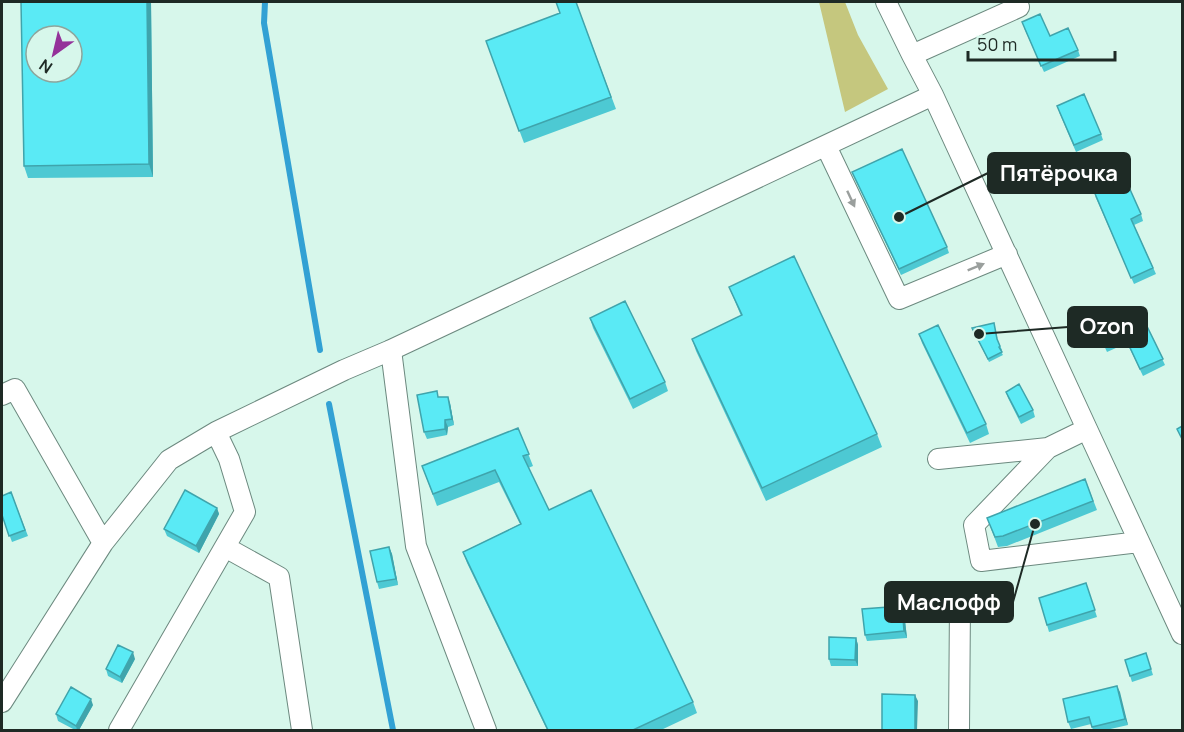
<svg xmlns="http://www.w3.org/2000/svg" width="1184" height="732" font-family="Manrope,sans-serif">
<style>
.green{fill:#c5c77e}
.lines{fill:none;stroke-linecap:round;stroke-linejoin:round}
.stream{stroke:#32a1d4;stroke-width:6}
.minor-casing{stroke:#6c897f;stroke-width:22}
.minor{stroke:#fff;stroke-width:20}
.wall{fill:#4dc9d3}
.shaded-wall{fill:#3fa4ac}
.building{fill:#5aeaf5;stroke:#3fa4ac;stroke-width:1.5;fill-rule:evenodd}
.oneway{fill:#9a9f9d}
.leader{fill:none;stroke:#1e2a25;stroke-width:2}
.callout-dot{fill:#1e2a25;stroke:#d7f7eb;stroke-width:2}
.callout{fill:#1e2a25;stroke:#1e2a25;stroke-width:2}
.callout-label{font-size:22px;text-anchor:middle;font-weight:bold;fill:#fff}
</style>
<rect width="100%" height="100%" fill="#d7f7eb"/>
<!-- green -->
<path class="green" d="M819,2H845L858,35L888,89L845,112Z"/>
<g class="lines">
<!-- stream -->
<path class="stream" d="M265,2L264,23L320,350
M329,404L393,730"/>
<!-- minor casing -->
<g class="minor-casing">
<path id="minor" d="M886,2L912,55L933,95L1087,429L1182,634
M912,55L1019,7
M826,146L899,299L1007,254
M391,350L416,546L486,730
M2,395L15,389L103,543
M1048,448L974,525L981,561L1139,542
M938,459L1048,448L1087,429
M225,547L279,577L302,730
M2,702L103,543L169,460L216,432L344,370L391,350L933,95
M119,730L245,512L229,459L216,432
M959,730L960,603"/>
</g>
<!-- minor -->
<use href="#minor" class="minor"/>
</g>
<!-- wall -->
<path class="wall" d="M151,2L153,177L28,178L24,166Z
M576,2L616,109L524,143L486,41L560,13Z
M1024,28L1050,36L1078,50L1080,56L1044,72Z
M1059,112L1101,134L1103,140L1076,152Z
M852,172L947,247L949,253L901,275Z
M1095,196L1141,214L1143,221L1134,225L1156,274L1134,284Z
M729,287L877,434L882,447L766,501L696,351L692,339L741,316Z
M1139,310L1165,365L1143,376L1127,343L1107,352L1097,330Z
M590,318L665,382L668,391L633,409L593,328Z
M994,323L998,341L1002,350H1000L1003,355L989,362L974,332Z
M919,334L986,424L989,434L970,443L922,343Z
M1006,392L1033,410L1035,417L1021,424L1008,398Z
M439,397L450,403L454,425L448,427L447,435L427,439L424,432Z
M518,428L533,466L528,468L549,510L693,702L697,713L661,730H547L467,563L463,552L520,524L499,482L437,506L422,466Z
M1085,479L1097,510L1007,546L998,547L987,518Z
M11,492L28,536L12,542L2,515Z
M217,508L219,514L199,553L167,536L164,529Z
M389,547L392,554L398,585L379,589L377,582Z
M1086,583L1097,617L1049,632L1047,625Z
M902,606L904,612L907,638L867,641L865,635Z
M856,638L858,645V666H831L829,659Z
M1146,653L1153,675L1132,682L1125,660Z
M135,659L122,683L108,676L106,669Z
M1117,686L1128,725L1106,730H1093L1091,724L1071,729L1068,722Z
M93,705L79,730H75L58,721L56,714Z"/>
<!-- shaded-wall -->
<path class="shaded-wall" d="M147,2H151L153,177L149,164Z
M448,397L450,403L454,425L452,419Z
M445,420L448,427L447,435L445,429Z
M217,508L219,514L199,553L196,546Z
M389,547L392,554L398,585L396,579Z
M902,606L904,612L907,638L904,631Z
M856,638L858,645V666L855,660Z
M133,652L135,659L122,683L120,677Z
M1117,686L1120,692L1128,725L1125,719Z
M915,695L918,701L917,730H915Z
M91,699L93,705L79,730H77L76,726Z"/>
<!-- building -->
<path class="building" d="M21,2H147L149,164L24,166ZM36,36H72V72H36Z
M556,2H576L611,97L519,131L486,41L560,13Z
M1040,14L1050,36L1068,28L1078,50L1041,66L1022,22Z
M1084,94L1101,134L1074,145L1057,106Z
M902,149L947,247L899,269L852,172Z
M1124,176L1141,214L1131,219L1153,268L1131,278L1093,189Z
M794,256L877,434L762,488L692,339L742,315L729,287Z
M625,301L665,382L630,399L590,318Z
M1139,310L1163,359L1140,369L1125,337L1105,346L1097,330Z
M994,323L997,339L1000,346L999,347L1002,352L988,359L972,328Z
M938,325L986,424L967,433L919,334Z
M1019,384L1033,410L1019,417L1006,392Z
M437,391L438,397H448L452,419L445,420V429L424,432L417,395Z
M1182,426V439L1177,429Z
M518,428L529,454L523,456L549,510L591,490L693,702L633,730H548L463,552L521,524L495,470L433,494L422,466Z
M1085,479L1093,501L1003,536L995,537L987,518Z
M185,490L217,508L196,546L164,529Z
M11,492L25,530L9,536L2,515V496Z
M389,547L396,579L377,582L370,551Z
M1086,583L1095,610L1047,625L1039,598Z
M902,606L904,631L865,635L862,609Z
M829,637L856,638L855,660L829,659Z
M118,645L133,652L120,677L106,669Z
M1146,653L1151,669L1130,676L1125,660Z
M1117,686L1125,719L1092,727L1089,717L1068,722L1063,699Z
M71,687L91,699L76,726L56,714Z
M882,694L915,695V730H882Z"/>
<!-- one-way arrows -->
<defs><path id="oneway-solid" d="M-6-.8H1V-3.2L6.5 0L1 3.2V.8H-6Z" transform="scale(1.5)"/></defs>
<g class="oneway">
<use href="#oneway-solid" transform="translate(851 199) rotate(65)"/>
<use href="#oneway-solid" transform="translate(976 267) rotate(-22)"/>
</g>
<!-- callouts -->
<path class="leader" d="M899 217L988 173M979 334L1068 327M1035 524L1013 602"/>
<g class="callout-dot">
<circle cx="899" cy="217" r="6"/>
<circle cx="979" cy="334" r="6"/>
<circle cx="1035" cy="524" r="6"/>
</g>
<g class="callout">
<rect x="988" y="153" width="142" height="40" rx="6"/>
<rect x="1068" y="307" width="79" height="40" rx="6"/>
<rect x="885" y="582" width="128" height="40" rx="6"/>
</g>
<g class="callout-label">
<text x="1059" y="181">Пятёрочка</text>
<text x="1107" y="334">Ozon</text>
<text x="949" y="610">Маслофф</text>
</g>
<!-- border -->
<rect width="1184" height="732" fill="none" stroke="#1e2a25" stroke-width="6"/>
<!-- north arrow -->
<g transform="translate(54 54) rotate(214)"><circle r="28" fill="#d7f7eb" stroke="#8da59c" stroke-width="1.5"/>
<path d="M0-4.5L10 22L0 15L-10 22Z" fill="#94329a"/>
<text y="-9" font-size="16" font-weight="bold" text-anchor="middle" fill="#1e2a25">N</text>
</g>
<!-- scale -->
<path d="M968 51v9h147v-9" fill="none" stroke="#1e2a25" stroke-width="3"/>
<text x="977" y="51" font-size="18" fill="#1e2a25" stroke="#d7f7eb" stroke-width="4.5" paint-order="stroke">50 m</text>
</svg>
